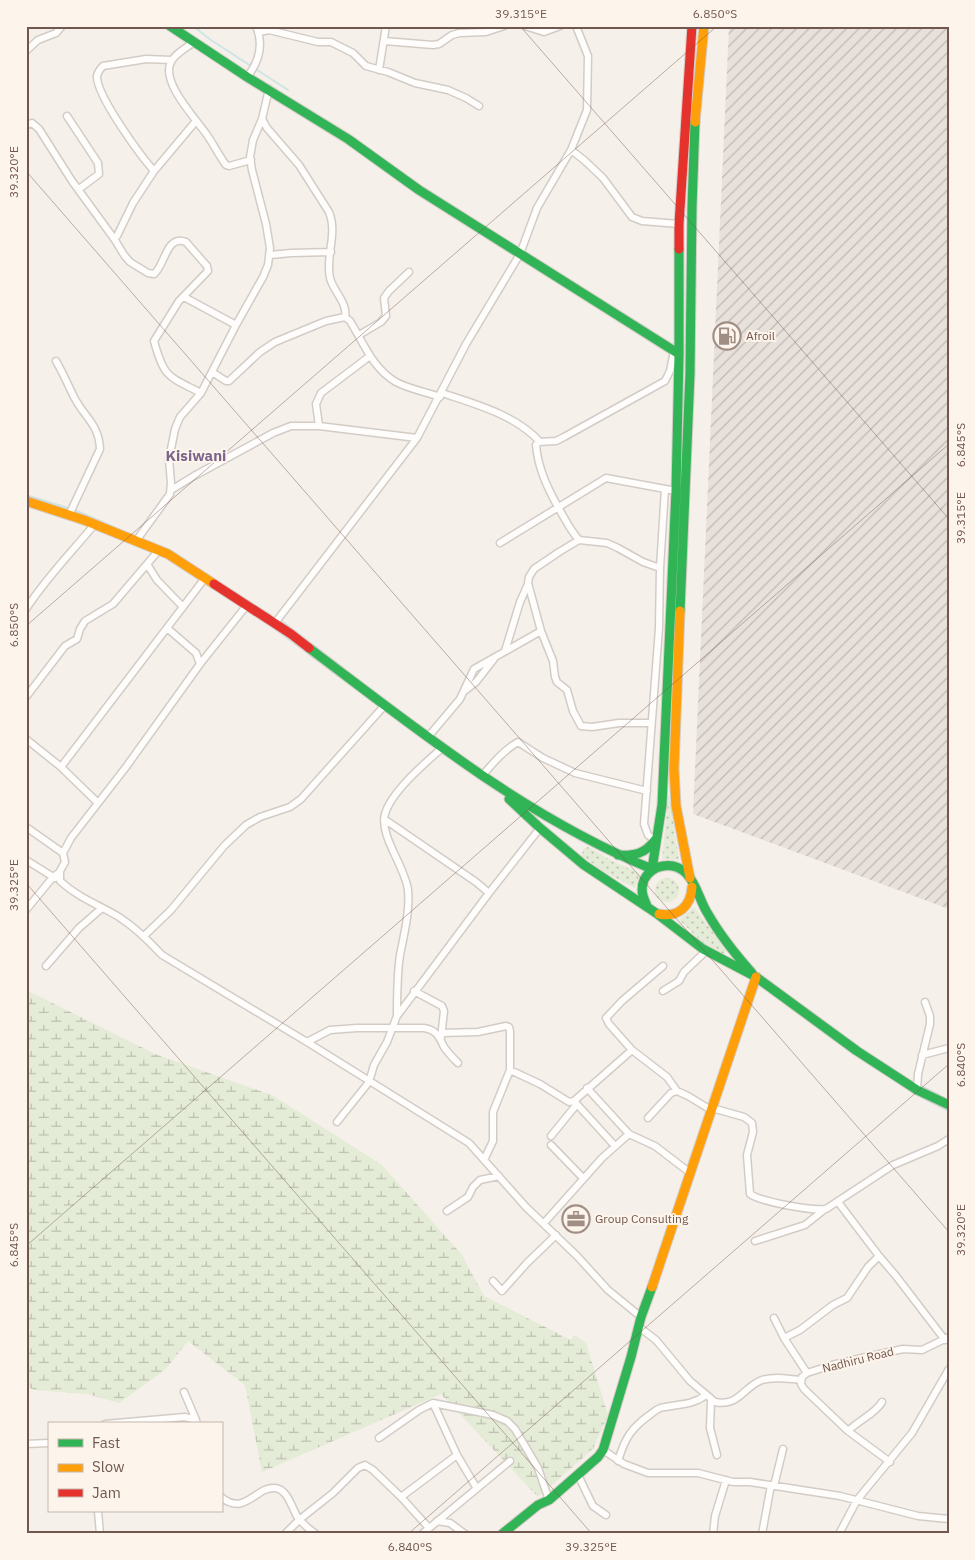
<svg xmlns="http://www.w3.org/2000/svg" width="975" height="1560" font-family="'IBM Plex Sans',sans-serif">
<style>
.industrial{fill:url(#industrial-furrows)}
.grass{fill:url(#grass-dots)}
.wetland{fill:url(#wetland-marsh)}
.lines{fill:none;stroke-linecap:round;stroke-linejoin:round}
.stream{stroke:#cde5e4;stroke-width:2}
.street-casing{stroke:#d3ccc6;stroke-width:9}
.fast-casing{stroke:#d4ccc7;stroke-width:11}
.slow-casing{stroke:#d4ccc7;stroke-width:11}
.jam-casing{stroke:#d4ccc7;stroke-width:11}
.street{stroke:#fefdfc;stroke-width:6}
.fast{stroke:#30b455;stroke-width:9}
.slow{stroke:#ff9f0a;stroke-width:9}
.jam{stroke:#e5322d;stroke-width:9}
.ticks{fill:none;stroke:#71574d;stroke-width:1;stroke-opacity:0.45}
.labels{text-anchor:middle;stroke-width:4;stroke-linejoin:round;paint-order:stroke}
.poi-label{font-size:12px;fill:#71574d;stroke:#fdf5ec;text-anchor:start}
.street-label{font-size:12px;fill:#71574d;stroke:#fdf5ec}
.quarter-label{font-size:15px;font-weight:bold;fill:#7c658d;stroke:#fdf5ec}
.neatline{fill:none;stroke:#71574d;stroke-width:2}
.ticks-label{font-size:12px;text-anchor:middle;fill:#71574d}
</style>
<defs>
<pattern id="industrial-furrows" width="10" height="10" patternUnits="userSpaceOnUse" patternTransform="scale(1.25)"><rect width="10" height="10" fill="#e8e0db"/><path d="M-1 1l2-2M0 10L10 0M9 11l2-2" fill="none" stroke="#c0b8b4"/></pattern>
<pattern id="grass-dots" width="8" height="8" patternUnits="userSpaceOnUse" patternTransform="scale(1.25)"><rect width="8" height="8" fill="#e4ebd6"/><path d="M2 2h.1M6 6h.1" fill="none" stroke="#bdc1b0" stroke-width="1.8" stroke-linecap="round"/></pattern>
<pattern id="wetland-marsh" width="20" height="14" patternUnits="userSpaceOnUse" patternTransform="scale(1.25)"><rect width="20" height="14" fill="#e4ebd6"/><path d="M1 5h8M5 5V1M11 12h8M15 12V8" fill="none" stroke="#bdc1b0"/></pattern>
</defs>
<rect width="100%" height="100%" fill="#f6f0ea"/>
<!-- industrial -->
<path class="industrial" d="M729,26H949V909L693,814Z"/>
<!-- grass -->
<path class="grass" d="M669,793L679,860L662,859Z
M588,847L614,862L640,873L635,888L608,874L582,856L583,849Z
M655 890a12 12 0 1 1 24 0a12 12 0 1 1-24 0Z
M694,907L725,949L726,951L723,955L710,949L679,920Z"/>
<!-- wetland -->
<path class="wetland" d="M26,990L155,1054L272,1095L382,1165L462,1255L484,1296L571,1340L574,1335L586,1343L608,1415L593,1449L538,1497L441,1394L262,1472L245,1385L188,1341L165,1370L119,1403L87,1394L34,1390L26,1386Z"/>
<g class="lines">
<!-- stream -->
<path class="stream" d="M193,26L211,40L288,90
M26,495L68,508
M77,511L134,536
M261,609L271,615
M283,622L339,665
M271,626L356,689
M919,1085L939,1095
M923,1098L949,1111"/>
<!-- street casing -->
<g class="street-casing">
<path id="street" d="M525,26L544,32L560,26
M259,32L269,30L318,42H331L353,53L366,66L388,72L415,83L448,90L466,98L479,106
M384,41L433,45L439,44L452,35L459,33L486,32L504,26
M194,42C188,47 174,54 171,62C160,82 197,120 207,135C214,145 219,156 226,165L229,166L251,160
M26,51L38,40L56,33L62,26
M379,70L386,26
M247,77C259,62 264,45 256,26
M269,89L262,119L267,128L299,165L329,212C338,234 325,256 330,278C333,291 348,303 345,317
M67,116L98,163L99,174L79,189
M26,125L32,123L39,129L72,181L115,240L124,255L130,262L148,273L154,274C165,266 166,234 186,242L207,266L208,271L179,301L154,341C164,378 168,376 201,393
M571,150L584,160L603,178L632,217L642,221L679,224
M154,171C140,155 96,95 97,76C98,71 100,69 103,66L146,59L171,60
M117,236L133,203L154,171L196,121
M270,255L291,253L331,252
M184,297L236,325
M359,335L381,322L386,316L384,298L389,291L409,272
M56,361C63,373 68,385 74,397C84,417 99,424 100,449L69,515
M212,372L226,381H229L260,352L275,342L326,321L345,317L350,321C363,342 373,369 396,382C409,389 426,392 440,397
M442,393C475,404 516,415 540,442
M319,426L316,404L321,393L370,356
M171,490L194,476L273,433L291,426H319L417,438
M579,540L559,552L534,569L529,577L528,583L541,631L553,661L555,677L557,682L567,690L573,711L581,726L592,727L619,723H651
M136,541L170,494L171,483L169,459L175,429L180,417L201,393L236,325L263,277L268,265L270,248L266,224L252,170L250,157L253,140L262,119
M500,543L606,478L676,491
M147,564L157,580L183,607
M660,568L643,562L618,548L607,543L579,540C570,530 565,519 558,507C547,487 538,468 536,445L538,442L556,441L564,437L665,381L670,371L674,351
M247,605L200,664L126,767L71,838L63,853L65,862L60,871V881C79,898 97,904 119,917C136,928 149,941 162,955L307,1042L469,1143L526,1207L577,1256L608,1290L641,1317
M26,609C46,578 71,553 94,525
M275,623L417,438L466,344L520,254L537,208L571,150L587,110L588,56L576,26
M167,628L196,653L200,664
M505,651L520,602L528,584
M466,690L476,682L494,659
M26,697L65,646L77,639L80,629L85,621L113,604L159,550
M428,737L460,699L474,669L541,631
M26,739L61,767L98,803
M61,767L205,578
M482,776C493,763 504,750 518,742L543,758L575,773L647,791
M384,819L476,882L489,893
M26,827L63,853
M655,840L648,835L644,824L659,628L660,568L665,489
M26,860L55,878
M26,910L53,877L60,872
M144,936L171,910L224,846L246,825L260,817L290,807L301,799L385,705
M46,966L79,928L102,908
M414,991L442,1006L444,1011L441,1038
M663,991L679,981L684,972L706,951
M397,1016C397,996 397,975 400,955C404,934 410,912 408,890C405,866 379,836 385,814C391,792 425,763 442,748
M442,1033L478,1032L506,1026L509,1027L510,1031V1070L493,1112V1141L484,1160
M307,1042L330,1030L357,1028H424C437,1030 439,1037 444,1047C448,1053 453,1058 458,1063
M632,1050L609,1024L606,1018L622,1001L663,966
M922,1055L949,1048
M510,1070L540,1084L569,1102L574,1101L615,1146
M587,1088L629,1134
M917,1090L918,1074L930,1024V1016L925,1002
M574,1101L632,1050L667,1077L677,1091
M712,1108L744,1117L752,1123L753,1132L747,1155L750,1194C762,1202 811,1211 826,1209L893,1165L938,1146L949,1139
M648,1118L671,1093L677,1091L688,1096L711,1110
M337,1122L369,1082L374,1065L387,1042L397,1016L489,893L540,828
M551,1136L577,1104
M551,1145L583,1178
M838,1202L879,1256L896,1276L945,1340
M447,1211L468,1197L473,1187L480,1180L499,1176
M544,1223L602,1158L629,1134L655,1146L689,1172
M755,1241L805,1225L825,1209
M493,1281L502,1291L527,1263L556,1235
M774,1318L784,1338L807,1373
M639,1327L656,1340L690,1381L715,1402C739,1407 743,1387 762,1380C775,1376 788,1379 801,1380
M784,1338L800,1330L833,1305L847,1298L868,1267L879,1256
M184,1392L196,1420
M711,1400L710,1428L717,1455
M433,1403L457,1455L476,1487
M105,1424L185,1417L196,1420L197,1424
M848,1431C858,1421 876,1413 882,1402
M379,1438L419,1410L433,1403L493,1415L507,1421L515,1429L538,1468L549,1500
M26,1444L49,1443
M603,1450L624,1464L648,1473H698L733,1482H750L840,1496L918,1516L949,1519
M618,1461C625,1438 631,1428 651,1414C655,1411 659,1407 665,1407C680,1404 693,1405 706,1395
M890,1462L848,1431L804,1389L801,1384L802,1377L807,1373L832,1365L866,1357L903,1349L922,1350L949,1337
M578,1475L593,1506L606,1515
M774,1486L783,1449
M221,1497C245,1517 256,1486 275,1488C288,1489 292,1509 298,1518C303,1524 310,1530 316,1534
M401,1497L457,1455
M98,1511L100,1534
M437,1521L450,1523L465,1534
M285,1534L299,1520L333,1493L358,1468L365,1465L373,1470L401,1497L429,1528
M422,1534L510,1461
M713,1534L715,1516L726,1480
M762,1534L771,1485
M839,1534L857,1500L912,1433L949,1369"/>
</g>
<!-- fast casing -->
<g class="fast-casing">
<path id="fast" d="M170,26L247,77L348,139L419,190L679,354
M680,611L690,374L692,207L695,122
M309,648C418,730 525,817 652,869
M509,799L540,828L584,865L656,913L703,949L756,977L857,1051L917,1090L949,1105
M618,855C634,856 645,854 655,840
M652,869L662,805L676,491L679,354V249
M647,906C643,897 640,890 644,880C652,864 673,861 686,873C697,884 700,902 708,914C720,935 736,955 752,973
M502,1534L538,1505L549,1500L598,1457L603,1450L631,1357L641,1317L652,1287"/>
</g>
<!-- slow casing -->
<g class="slow-casing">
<path id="slow" d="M695,122L704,26
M26,501L84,520L168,554L214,584
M680,611L674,769L676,806L690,878
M659,914C678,918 691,906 692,887
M652,1287L756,977"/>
</g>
<!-- jam casing -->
<g class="jam-casing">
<path id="jam" d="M679,249V224L692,26
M214,584L291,634L309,648"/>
</g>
<!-- street -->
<use href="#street" class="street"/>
<!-- fast -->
<use href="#fast" class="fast"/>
<!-- slow -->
<use href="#slow" class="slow"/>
<!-- jam -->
<use href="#jam" class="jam"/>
</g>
<!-- ticks -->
<path class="ticks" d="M520,26L949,519M26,171L949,1232M26,626L717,26M26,883L592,1534M26,1246L949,444M408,1534L949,1064"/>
<!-- icons -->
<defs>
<g id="fuel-ring" transform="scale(1.4375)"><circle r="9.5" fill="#fdf5ec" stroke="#a08d84" stroke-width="1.5"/><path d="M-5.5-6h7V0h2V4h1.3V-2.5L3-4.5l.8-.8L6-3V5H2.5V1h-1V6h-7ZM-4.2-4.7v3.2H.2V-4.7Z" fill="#a08d84"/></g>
<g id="office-ring" transform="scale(1.4375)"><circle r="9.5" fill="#fdf5ec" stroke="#a08d84" stroke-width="1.5"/><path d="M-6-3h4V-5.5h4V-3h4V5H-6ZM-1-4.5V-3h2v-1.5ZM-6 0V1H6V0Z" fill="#a08d84"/></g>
</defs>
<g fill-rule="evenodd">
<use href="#fuel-ring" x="727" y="336"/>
<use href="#office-ring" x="576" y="1219"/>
</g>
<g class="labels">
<!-- poi labels -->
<g class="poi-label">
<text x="746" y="340">Afroil</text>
<text x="595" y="1223">Group Consulting</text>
</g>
<!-- street labels -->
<g class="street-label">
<text transform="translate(858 1360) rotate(-14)" y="4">Nadhiru Road</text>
</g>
<!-- quarter labels -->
<g class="quarter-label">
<text x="196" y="461">Kisiwani</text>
</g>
</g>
<!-- border -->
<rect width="975" height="1560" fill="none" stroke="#fdf5ec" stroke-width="55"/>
<!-- legend -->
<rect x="48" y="1422" width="175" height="90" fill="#fdf5ec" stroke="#c5b6ac"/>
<rect x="58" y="1439" width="25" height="8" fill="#30b455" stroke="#c5b6ac"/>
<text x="92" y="1448" font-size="15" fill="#71574d">Fast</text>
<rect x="58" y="1464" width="25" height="8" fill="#ff9f0a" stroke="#c5b6ac"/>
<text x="92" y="1472" font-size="15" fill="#71574d">Slow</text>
<rect x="58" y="1489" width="25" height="8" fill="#e5322d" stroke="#c5b6ac"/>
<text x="92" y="1498" font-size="15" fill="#71574d">Jam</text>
<rect x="28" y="28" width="920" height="1504" class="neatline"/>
<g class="ticks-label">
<text x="521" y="18">39.315°E</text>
<text x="715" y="18">6.850°S</text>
<text transform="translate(14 172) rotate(-90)" y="4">39.320°E</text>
<text transform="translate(961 445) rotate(-90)" y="4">6.845°S</text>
<text transform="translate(961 518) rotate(-90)" y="4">39.315°E</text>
<text transform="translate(14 625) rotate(-90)" y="4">6.850°S</text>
<text transform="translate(14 885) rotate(-90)" y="4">39.325°E</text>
<text transform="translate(961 1065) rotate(-90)" y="4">6.840°S</text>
<text transform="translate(961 1230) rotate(-90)" y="4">39.320°E</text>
<text transform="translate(14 1245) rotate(-90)" y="4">6.845°S</text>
<text x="410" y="1551">6.840°S</text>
<text x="591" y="1551">39.325°E</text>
</g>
</svg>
